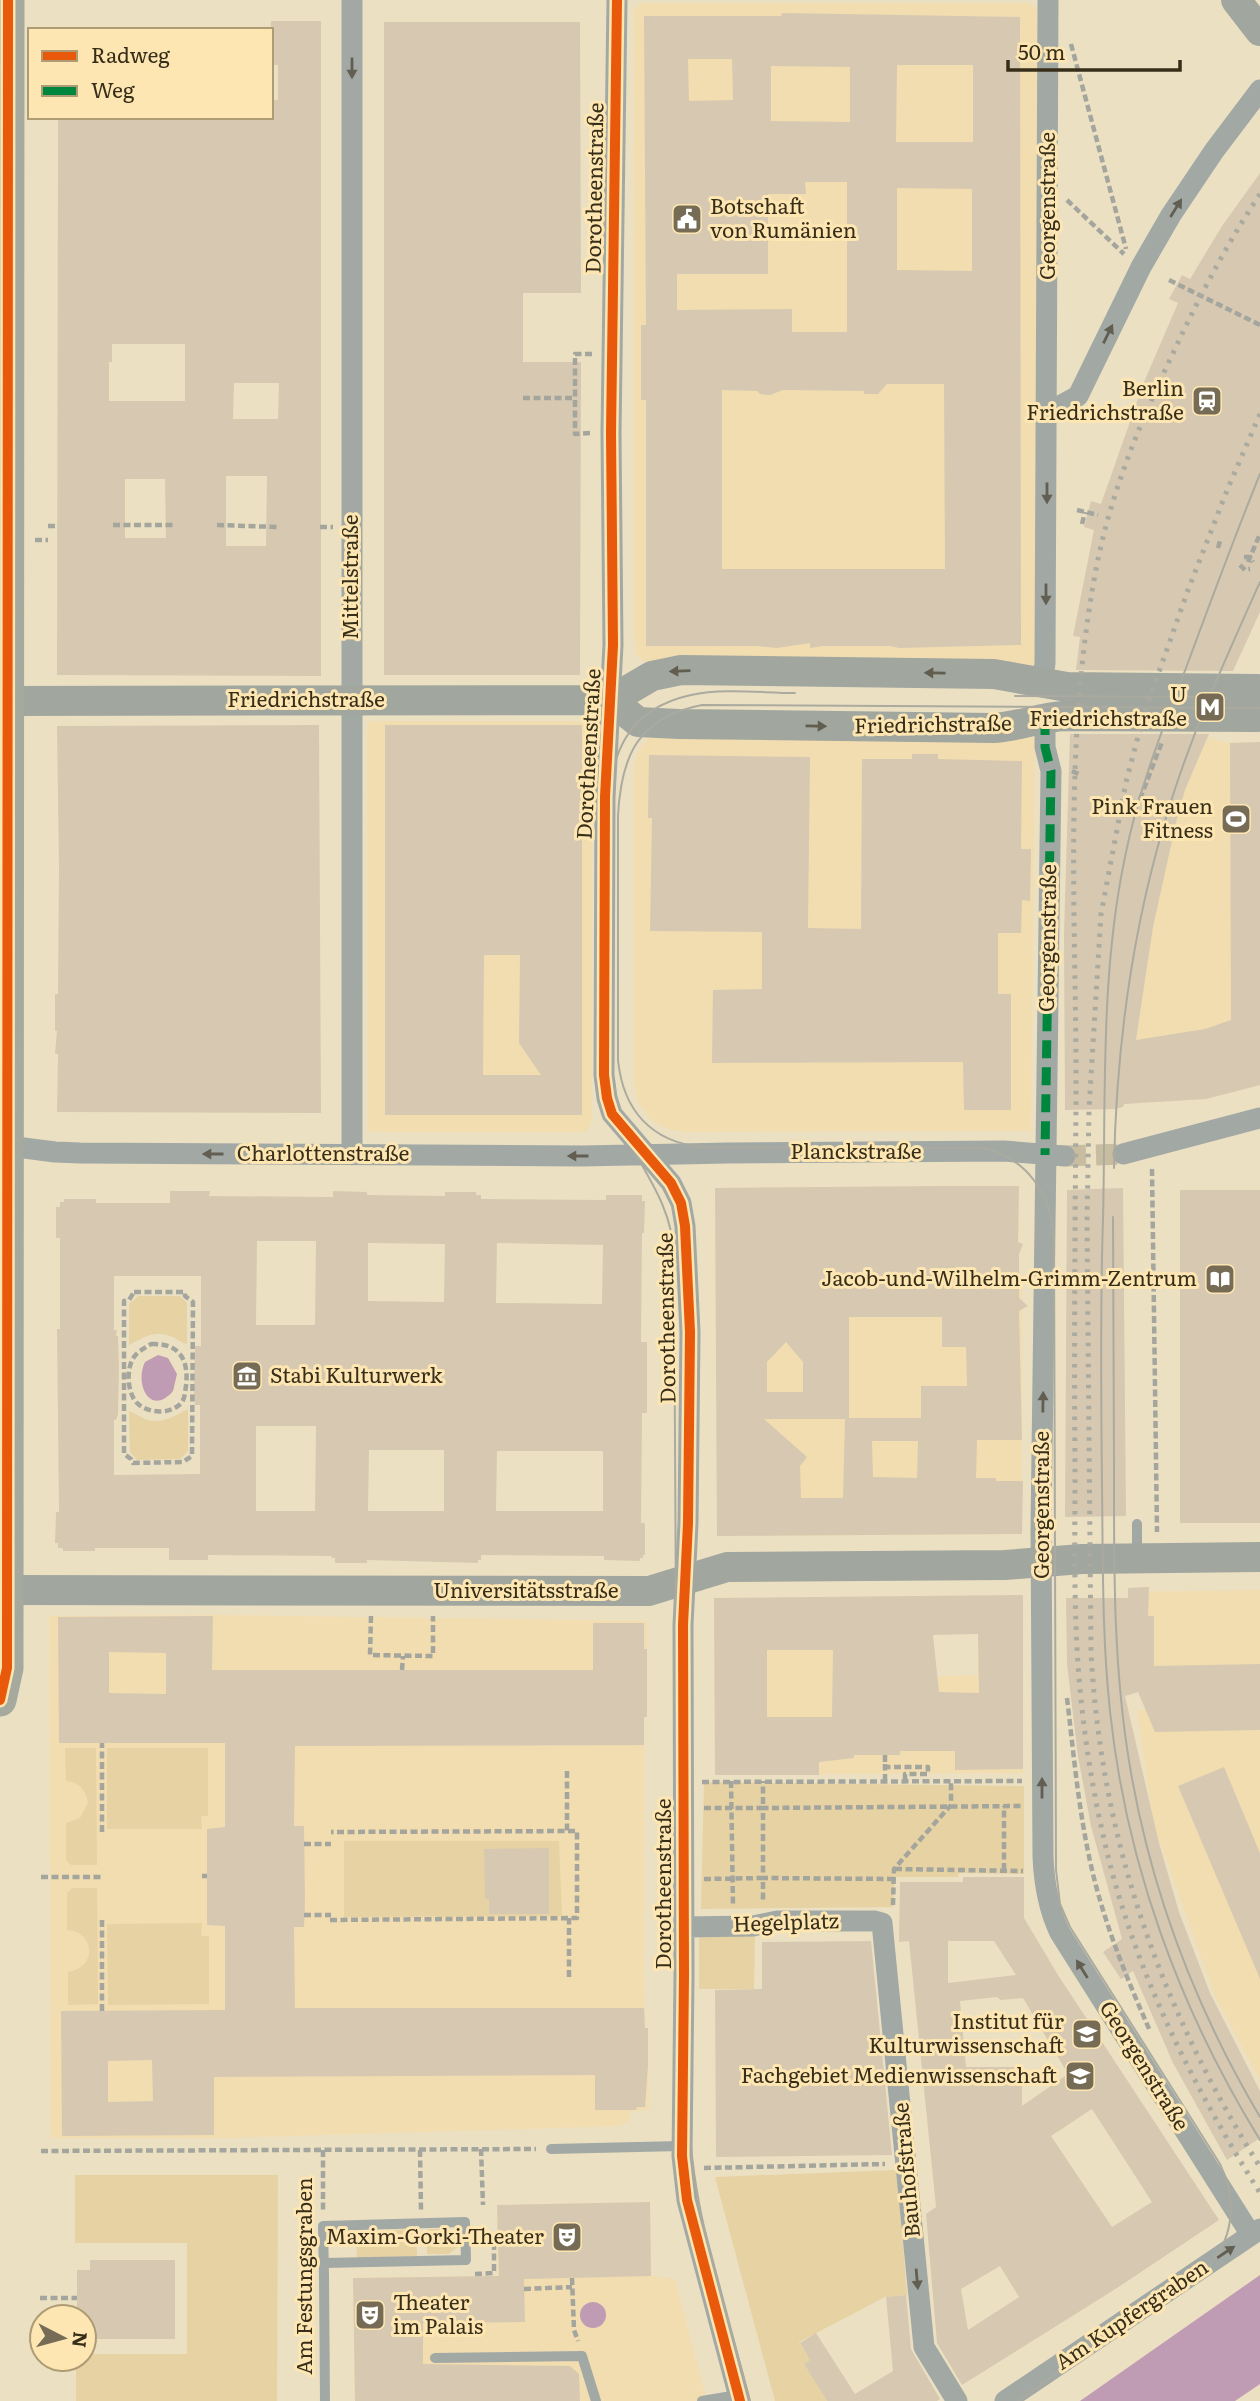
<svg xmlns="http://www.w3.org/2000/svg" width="1260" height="2401" font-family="Literata,serif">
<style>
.built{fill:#f2ddb0}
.green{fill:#e6d2a3}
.water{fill:#c09bb4}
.building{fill:#d7c8b1;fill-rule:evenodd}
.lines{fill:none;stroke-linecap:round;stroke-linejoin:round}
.street-tunnel{stroke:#c8bca1;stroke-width:21;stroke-dasharray:21 10;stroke-linecap:butt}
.path{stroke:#a4a59d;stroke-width:4.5;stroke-dasharray:7 3.5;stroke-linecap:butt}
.lane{stroke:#a2a9a5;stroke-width:10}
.street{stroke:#a2a9a5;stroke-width:21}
.secondary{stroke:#a1a69f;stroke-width:30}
.primary{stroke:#a5a99e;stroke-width:33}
.tram{stroke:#abaa9f;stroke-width:2}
.rail{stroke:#abaa9f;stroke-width:5;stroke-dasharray:3.5 7;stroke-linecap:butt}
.quiet{stroke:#00873e;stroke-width:9;stroke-dasharray:18 9;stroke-linecap:butt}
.cycleway-casing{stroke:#fde6b2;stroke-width:15}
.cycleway{stroke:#e8590c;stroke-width:10}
.oneway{fill:#625f52}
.oneway2{fill:#615e4f}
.labels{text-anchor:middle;stroke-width:6;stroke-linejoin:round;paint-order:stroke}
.street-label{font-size:21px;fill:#372e1a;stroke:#fde6b2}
.poi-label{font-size:21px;fill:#372e1a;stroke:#fde6b2;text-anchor:end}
</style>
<rect width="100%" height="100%" fill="#ece0c3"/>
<!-- built -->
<path class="built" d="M642,3H1028L1037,8L1038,667L652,663L644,662L637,655L634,633V9Z
M372,721H575L585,724L590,730L592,739V1120L589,1128L584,1132H372L368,1130L367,735L368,723Z
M1035,729L1031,1131L684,1132L668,1129L651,1120L638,1102L634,1082V766L637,754L643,744L650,737Z
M1208,738L1230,743L1260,742V1085L1206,1099L1136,1040L1153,927L1178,814L1185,790Z
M944,1186H1019V1287L1022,1288V1534L717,1536L715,1188Z
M1260,1590V2080L1215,1996L1154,1825L1137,1711L1154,1707L1132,1592Z
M714,1598L919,1677L978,1675V1635H1023V1773L715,1775Z
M227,1615L647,1621V1717L644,1718V1976L645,2028H648L649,2110L630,2111L629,2121L618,2126L228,2138H51L49,1616Z
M650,2202L651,2276L675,2279L707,2401H355L353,2278L498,2276L497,2205Z"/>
<!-- green -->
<path class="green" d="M138,1296H180L187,1303V1344C181,1343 178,1339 172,1337C155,1329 143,1338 129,1345V1304Z
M188,1409V1451L180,1459L137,1460L130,1452L129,1411C135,1413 139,1416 145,1419C162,1425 174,1416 188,1409Z
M65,1748H96L97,1865H71L66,1860V1823L80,1818L88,1803C86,1790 79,1782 66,1781Z
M107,1748H208V1816H201L202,1829H107Z
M704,1782L1024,1786V1874L959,1873L958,1877H895L893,1907L701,1909Z
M344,1841H559L562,1916L344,1917Z
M72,1888H97L98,2004L68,2005V1972C97,1968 96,1932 67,1930V1893Z
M202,1923L201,1936H209V2004L108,2005L107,1924Z
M699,1932H755L754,1989H699Z
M897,2170L907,2295L885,2297L799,2342L810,2360L804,2364L827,2401H775L715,2177Z
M75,2175H278L277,2401H76V2359H84V2354H187V2243H75Z
M416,2229L417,2256L357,2258L356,2231Z
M427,2229C439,2229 450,2226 458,2237V2247L449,2254H427Z"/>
<!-- water -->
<path class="water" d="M158,1355L168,1358L177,1374L173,1391C151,1417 134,1385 145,1362Z
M1260,2275V2384L1235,2401H1080Z
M580 2315a13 13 0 1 1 26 0a13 13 0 1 1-26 0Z"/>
<!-- building -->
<path class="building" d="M782,13L1020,17L1021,645L899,648L890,646H823L810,648V643L777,648L757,646H646V400H641V325H646L644,16H781ZM688,59H732L733,100L689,101ZM897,65H973V142H896ZM771,66L850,67V122L771,121ZM805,182H847V332H792V309L677,310V274H768V194H806ZM897,188L972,189V271L897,270ZM887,384H944L945,569H722V390L757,391L760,394L770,395L783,390L864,391V394H878Z
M271,21H321V676L57,675L58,117H271V100H278V65H271ZM112,344H185V401H109V362H112ZM234,383H279L278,419H233ZM226,476H267L266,546H226ZM125,479H165L166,538H125Z
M384,22H580L581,293H523V362H581L580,675H384Z
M1260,173V612L1233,671L1076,670L1080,637L1073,636L1094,530L1084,527L1091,501L1101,504L1144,382L1178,303L1169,299L1182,275L1190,279L1222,226Z
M319,725L321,1113L57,1112L58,1054H55L57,1031H55V994H58L59,868L57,726Z
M385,725H582V1115H385ZM484,955H520L519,1043L541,1075H483Z
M1070,734H1209L1185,790L1178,814L1153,927L1136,1040L1205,1029L1231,1020L1230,743L1260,742V1085L1206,1099L1124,1104L1123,1107L1115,1109L1065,1110L1064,934Z
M912,754H938V759L1022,761L1021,849H1031L1030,901L1022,900L1021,933H998V994H1011V1110H964L963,1062L712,1063L713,990L762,989V932L650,931L652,818H648L649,755L810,757L808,928L861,929L862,759H912Z
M944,1186H1019L1018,1242L1023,1244L1019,1254V1298L1028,1306L1019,1311L1022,1440H977L976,1478H996V1481H1023L1022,1534L717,1536L715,1188ZM849,1317H942V1347H966L967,1386H921V1418H849ZM786,1342L803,1362V1392H767V1362ZM764,1419H845L843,1498H801L800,1466L807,1457ZM872,1441H918L917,1478L873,1477Z
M1123,1188L1126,1516L1065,1517L1067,1190Z
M1180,1190H1260V1523H1180Z
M170,1191H210L209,1196L333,1197V1191L367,1192V1195L445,1196V1192H476V1195H481V1199L606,1200V1195H642V1201H645L644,1233H642L641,1342H647V1413H642L641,1523H645V1555H643V1558H640V1561L604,1560V1556L481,1555V1560H478V1563L367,1560V1563H335V1558H331L332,1556L208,1555V1560H169V1548H95V1551H63V1548H58V1543H55L56,1512H59L57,1329H60V1238H56V1207H60V1202H64V1199H96V1203H170ZM257,1241H316L315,1325H256ZM368,1243L445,1244L444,1302L368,1301ZM497,1243L603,1245L602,1304L496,1303ZM114,1276H201V1346H195L194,1394L195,1405H200V1474L114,1475V1420H116L118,1414L119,1367L118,1336H116L117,1330H114ZM256,1426H316L315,1511H256ZM369,1450H444V1511H368ZM497,1451H603V1511H496Z
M1149,1587L1148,1616H1154V1666L1260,1664V1730L1155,1732L1138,1692L1125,1696L1159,1843L1179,1912L1210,1993L1260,2091V2138L1227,2160L1173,2063L1133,1971L1121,1979L1103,1952L1122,1939L1091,1826L1078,1756L1067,1664L1066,1598H1128V1588Z
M1023,1595V1769L955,1770V1751H900V1755H854V1758L819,1762V1775H715L714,1598ZM978,1634L979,1693L939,1692L933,1635ZM767,1650H833L832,1717H767Z
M213,1616L212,1670H593V1623H644V1649H647V1717H644V1745L295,1746L294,1826H304L305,1902L304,1927H294L295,2008H644L645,2028H648V2065L645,2107H637L636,2110H595V2075L214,2077V2135L62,2136L61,2011L225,2010V1926L207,1925V1829L225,1827V1743H59L58,1617ZM109,1652L166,1653V1694L109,1693ZM152,2060L153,2101L108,2102V2061Z
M1224,1767L1260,1853V1979L1178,1786Z
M549,1848V1914H489V1899H485L484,1849Z
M963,1877H1024V1918L1058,1975L1219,2220L1117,2288L962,2385L937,2343L926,2214L936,2207L909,1941L899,1942L900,1882H963ZM948,1941H994L1016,1975L948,1983ZM997,1997L1001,2000L1023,1998L1068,2074L1022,2106V2067H966L960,2001ZM1092,2109L1152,2202L1112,2227L1051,2136ZM1000,2266L1019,2297L968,2330L961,2289Z
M871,1941L892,2155L716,2157L715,1990L762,1989V1942Z
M650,2202L651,2276L524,2279L525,2322L423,2323V2364L570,2366L579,2374L580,2401H355L353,2278L499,2276L497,2205Z
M90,2260H175V2339H90V2327H84V2317H77V2270H90Z
M906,2295L911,2349L940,2399L937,2401H827L804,2364L810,2360L800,2343L816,2333L855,2394L893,2371L886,2297Z"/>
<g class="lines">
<!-- street-tunnel -->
<path class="street-tunnel" d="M1065,1156L1123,1154"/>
<!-- path -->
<path class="path" d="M1071,44L1126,249
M1067,200L1124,254
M1169,280L1260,325
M523,398H575
M590,433L575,434V354H594
M1077,510L1098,515
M1082,524L1085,512
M113,525H175
M217,525L278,527
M48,526H58
M320,527H333
M35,540H48
M1218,548L1220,541
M1244,557H1250L1253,562
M1248,562L1260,534
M1240,565L1245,570L1250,569
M1072,771L1081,775
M1140,799L1162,742
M1152,1169L1157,1532
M134,1292H185V1296L193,1302L192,1456L183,1462L133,1463L131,1459L124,1454V1301L129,1300Z
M151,1344C180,1343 189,1360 186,1386C185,1391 185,1398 182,1402C172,1415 148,1414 137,1403C127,1393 126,1368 134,1357C138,1351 145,1348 151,1344Z
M371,1616L370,1655L433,1656V1616
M402,1670L403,1656
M1067,1698C1074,1757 1079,1816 1093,1874C1106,1928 1128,1981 1150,2031
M885,1755V1767H928V1774H905V1781
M567,1771V1831
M731,1781L733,1906
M885,1781V1764
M702,1782L1022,1781
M704,1808H763V1781
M102,1832V1743
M304,1844H331
M895,1869L1023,1871
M1004,1870V1806
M202,1876H207
M41,1877H102
M704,1879L763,1878V1902
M894,1879L763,1878V1808L1022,1806
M893,1905L894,1869L951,1805V1781
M304,1915H331
M102,1920V2011
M330,1920L577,1918V1831L331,1832
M569,1977V1918
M481,2149L483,2205
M323,2150V2212
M420,2150L421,2210
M41,2151L536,2149
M704,2168L885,2164
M475,2274L494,2273V2237
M572,2278L574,2330L578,2341
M524,2289L572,2287
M40,2298H77"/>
<!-- lane -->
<path class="lane" d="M1137,1524V1556
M551,2149L681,2146
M324,2263L466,2260L465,2222L323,2226L324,2276L325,2401
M435,2358L582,2356L596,2401
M702,2401L738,2395"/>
<!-- street -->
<path class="street" d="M617,0L611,433L613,645L605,797L604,1075L607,1098L612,1114L671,1183L681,1203L685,1226L690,1332L688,1523L683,1625L684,1976L682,2156L687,2200L740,2401
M1047,413L1078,396L1141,267L1171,215L1214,151L1260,90
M1042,684L1045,663L1048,0
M1045,717V747L1051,771L1041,1529L1043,1856C1044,1884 1048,1908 1060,1933L1251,2235
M0,1145L55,1152L80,1153L582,1156L728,1153L1004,1151L1065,1156
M1123,1154L1260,1118
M352,1155V0
M683,1927L753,1926L777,1921H875L882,1923L924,2347L957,2401
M1005,2401L1260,2229"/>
<!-- secondary -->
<path class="secondary" d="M1236,0L1260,31
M611,700L638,722L679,724L993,728C1018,727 1040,717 1065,716L1257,717L1260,715
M0,701L611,700L652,676L681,670L994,674L1067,687L1257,689L1260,692
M7,1590L649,1591L727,1567L1005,1565L1082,1559L1260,1557"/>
<!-- primary -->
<path class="primary" d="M0,1700L7,1668L8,0"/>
<!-- tram -->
<path class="tram" d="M1260,474C1234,538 1210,603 1186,668C1162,730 1138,791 1125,857C1100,976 1106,1098 1103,1219C1100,1308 1101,1397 1102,1487C1103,1562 1102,1637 1110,1711C1126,1864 1180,2010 1260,2140
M1015,696L1208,697
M608,816C609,756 626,709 691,695C724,688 762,693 795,693
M607,1026C607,1058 606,1088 618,1118C637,1166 670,1197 674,1252L678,2005L689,2110
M1114,1168C1116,1054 1131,938 1163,828C1187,743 1224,662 1260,582
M1113,1217C1113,1300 1114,1383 1114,1466C1114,1566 1113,1668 1130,1767C1151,1891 1196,2009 1260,2117
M683,1586L687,1629L689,2044
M679,2082C668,2191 714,2296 738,2401
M689,2100C688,2202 725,2303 750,2401
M1018,2401L1204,2270C1234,2242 1238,2201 1220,2164L1070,1927L1060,1904L1056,1870L1054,1238C1051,1194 1027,1158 983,1148L702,1147C651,1142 623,1110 618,1060V816C621,756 638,717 702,705L1260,708"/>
<!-- rail -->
<path class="rail" d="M1260,194C1227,244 1200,295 1175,349C1142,418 1112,489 1097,564C1062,743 1077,924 1076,1105C1075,1226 1074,1348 1075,1469C1075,1546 1073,1623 1081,1699C1086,1750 1095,1802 1107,1852C1137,1976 1193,2086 1260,2193
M1260,414L1228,488L1188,590L1144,714L1126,782L1101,914L1089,1109L1087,1221L1091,1652C1101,1840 1161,2009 1260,2167"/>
<!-- quiet -->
<path class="quiet" d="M1045,717V747L1051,771L1045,1155"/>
<!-- cycleway casing -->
<g class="cycleway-casing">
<path id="cycleway" d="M617,0L611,433L613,645L605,797L604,1075L607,1098L612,1114L671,1183L681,1203L685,1226L690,1332L688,1523L683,1625L684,1976L682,2156L687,2200L740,2401
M0,1700L7,1668L8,0"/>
</g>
<!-- cycleway -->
<use href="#cycleway" class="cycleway"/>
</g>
<!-- one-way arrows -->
<defs><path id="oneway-solid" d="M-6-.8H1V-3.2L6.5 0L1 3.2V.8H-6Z" transform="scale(1.75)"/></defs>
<g class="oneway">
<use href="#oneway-solid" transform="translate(352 68) rotate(90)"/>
<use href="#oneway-solid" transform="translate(1176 208) rotate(-58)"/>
<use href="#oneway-solid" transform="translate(1108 334) rotate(-64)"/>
<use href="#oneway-solid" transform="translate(1047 493) rotate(90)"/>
<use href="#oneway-solid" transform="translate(1046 594) rotate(90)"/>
<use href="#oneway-solid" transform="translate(213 1154) rotate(-180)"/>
<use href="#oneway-solid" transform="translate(578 1156) rotate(180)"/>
<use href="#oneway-solid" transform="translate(1043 1402) rotate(-89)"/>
<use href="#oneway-solid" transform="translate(1042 1788) rotate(-90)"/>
<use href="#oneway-solid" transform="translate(1082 1969) rotate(-122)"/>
<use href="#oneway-solid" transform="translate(1226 2252) rotate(-34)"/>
<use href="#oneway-solid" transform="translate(917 2279) rotate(85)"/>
</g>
<g class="oneway2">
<use href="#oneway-solid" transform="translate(680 671) rotate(178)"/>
<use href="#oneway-solid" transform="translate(935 673) rotate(-179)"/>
<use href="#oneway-solid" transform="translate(816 726) rotate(1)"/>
</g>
<!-- icons -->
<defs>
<g id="civic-square" transform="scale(1.575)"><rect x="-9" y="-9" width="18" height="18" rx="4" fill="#766c55" stroke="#fde6b2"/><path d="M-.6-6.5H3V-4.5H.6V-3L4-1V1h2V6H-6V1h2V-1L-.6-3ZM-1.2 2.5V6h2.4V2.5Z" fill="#fff"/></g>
<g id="station-square" transform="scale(1.575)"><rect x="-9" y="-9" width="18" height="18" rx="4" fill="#766c55" stroke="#fde6b2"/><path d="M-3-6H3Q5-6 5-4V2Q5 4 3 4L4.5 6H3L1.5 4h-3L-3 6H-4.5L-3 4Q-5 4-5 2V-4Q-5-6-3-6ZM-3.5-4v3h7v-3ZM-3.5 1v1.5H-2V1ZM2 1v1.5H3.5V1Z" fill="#fff"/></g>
<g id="metro-square" transform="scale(1.575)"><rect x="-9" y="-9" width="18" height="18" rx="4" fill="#766c55" stroke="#fde6b2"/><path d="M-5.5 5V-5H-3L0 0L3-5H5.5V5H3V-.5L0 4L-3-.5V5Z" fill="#fff"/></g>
<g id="stadium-square" transform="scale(1.575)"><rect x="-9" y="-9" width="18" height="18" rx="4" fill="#766c55" stroke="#fde6b2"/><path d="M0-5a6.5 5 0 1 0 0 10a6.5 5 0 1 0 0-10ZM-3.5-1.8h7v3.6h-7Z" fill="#fff"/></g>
<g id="library-square" transform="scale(1.575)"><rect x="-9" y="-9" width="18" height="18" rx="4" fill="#766c55" stroke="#fde6b2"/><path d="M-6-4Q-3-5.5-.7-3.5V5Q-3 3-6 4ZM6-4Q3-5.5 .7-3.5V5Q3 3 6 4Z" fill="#fff"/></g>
<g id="museum-square" transform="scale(1.575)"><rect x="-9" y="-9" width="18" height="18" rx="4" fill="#766c55" stroke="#fde6b2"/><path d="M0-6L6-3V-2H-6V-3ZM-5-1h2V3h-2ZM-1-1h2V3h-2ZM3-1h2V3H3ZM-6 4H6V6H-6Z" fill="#fff"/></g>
<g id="university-square" transform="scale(1.575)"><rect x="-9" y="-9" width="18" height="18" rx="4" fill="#766c55" stroke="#fde6b2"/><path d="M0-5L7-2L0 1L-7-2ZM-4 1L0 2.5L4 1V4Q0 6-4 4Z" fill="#fff"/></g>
<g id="theatre-square" transform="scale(1.575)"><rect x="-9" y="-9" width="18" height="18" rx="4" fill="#766c55" stroke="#fde6b2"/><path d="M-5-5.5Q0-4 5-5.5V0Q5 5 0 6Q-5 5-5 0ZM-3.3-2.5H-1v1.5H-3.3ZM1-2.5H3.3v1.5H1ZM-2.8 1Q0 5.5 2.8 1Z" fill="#fff"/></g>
</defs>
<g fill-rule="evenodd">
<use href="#civic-square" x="687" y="219"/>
<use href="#station-square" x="1207" y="401"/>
<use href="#metro-square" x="1210" y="707"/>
<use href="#stadium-square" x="1236" y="819"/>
<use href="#library-square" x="1220" y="1279"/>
<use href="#museum-square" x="247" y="1376"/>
<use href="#university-square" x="1087" y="2034"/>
<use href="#university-square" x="1080" y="2076"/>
<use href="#theatre-square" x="567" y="2237"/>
<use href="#theatre-square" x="370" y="2315"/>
</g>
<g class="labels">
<!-- street labels -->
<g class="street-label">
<text transform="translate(595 188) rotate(-89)" y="7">Dorotheenstraße</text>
<text transform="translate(1048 206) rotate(-90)" y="7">Georgenstraße</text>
<text transform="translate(351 577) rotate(-90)" y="7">Mittelstraße</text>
<text x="306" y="707">Friedrichstraße</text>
<text transform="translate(933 725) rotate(-1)" y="7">Friedrichstraße</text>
<text transform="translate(589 754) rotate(-87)" y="7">Dorotheenstraße</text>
<text transform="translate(1048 938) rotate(-89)" y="7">Georgenstraße</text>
<text x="856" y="1159">Planckstraße</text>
<text x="323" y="1161">Charlottenstraße</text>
<text transform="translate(667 1318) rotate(-91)" y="7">Dorotheenstraße</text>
<text transform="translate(1042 1505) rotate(-90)" y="7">Georgenstraße</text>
<text x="526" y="1598">Universitätsstraße</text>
<text transform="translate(664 1884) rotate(-90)" y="7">Dorotheenstraße</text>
<text transform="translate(786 1923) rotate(-2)" y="7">Hegelplatz</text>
<text transform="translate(1144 2066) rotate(58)" y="7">Georgenstraße</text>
<text transform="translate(907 2170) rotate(-95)" y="7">Bauhofstraße</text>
<text transform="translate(305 2276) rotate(-90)" y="7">Am Festungsgraben</text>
<text transform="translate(1132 2315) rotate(-34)" y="7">Am Kupfergraben</text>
</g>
<!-- poi labels -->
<g class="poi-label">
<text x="710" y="214" text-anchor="start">Botschaft<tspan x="710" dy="24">von Rumänien</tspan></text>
<text x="1184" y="396">Berlin<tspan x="1184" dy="24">Friedrichstraße</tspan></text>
<text x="1187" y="702">U<tspan x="1187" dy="24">Friedrichstraße</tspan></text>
<text x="1213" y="814">Pink Frauen<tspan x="1213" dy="24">Fitness</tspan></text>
<text x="1197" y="1286">Jacob-und-Wilhelm-Grimm-Zentrum</text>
<text x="270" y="1383" text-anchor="start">Stabi Kulturwerk</text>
<text x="1064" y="2029">Institut für<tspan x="1064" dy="24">Kulturwissenschaft</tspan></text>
<text x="1057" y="2083">Fachgebiet Medienwissenschaft</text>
<text x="544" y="2244">Maxim-Gorki-Theater</text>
<text x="393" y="2310" text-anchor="start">Theater<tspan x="393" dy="24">im Palais</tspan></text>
</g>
</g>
<!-- legend -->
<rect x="28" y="28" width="245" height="91" fill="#fde6b2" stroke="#ae9c75" stroke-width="2"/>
<rect x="42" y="51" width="35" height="10" fill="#e8590c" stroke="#ae9c75" stroke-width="2"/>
<text x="91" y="63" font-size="21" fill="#372e1a">Radweg</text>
<rect x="42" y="86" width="35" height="10" fill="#00873e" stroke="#ae9c75" stroke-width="2"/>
<text x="91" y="98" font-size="21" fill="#372e1a">Weg</text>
<!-- north arrow -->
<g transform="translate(63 2338) rotate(96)"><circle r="33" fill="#fde6b2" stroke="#ae9c75" stroke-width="2"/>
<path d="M0-5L12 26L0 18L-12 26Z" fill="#766c55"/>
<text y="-10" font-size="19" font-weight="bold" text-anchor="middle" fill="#372e1a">N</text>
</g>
<!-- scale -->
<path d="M1008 60v10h172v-10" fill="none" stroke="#372e1a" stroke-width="3.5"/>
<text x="1018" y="60" font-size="21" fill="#372e1a" stroke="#fde6b2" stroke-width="5" paint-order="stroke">50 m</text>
</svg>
